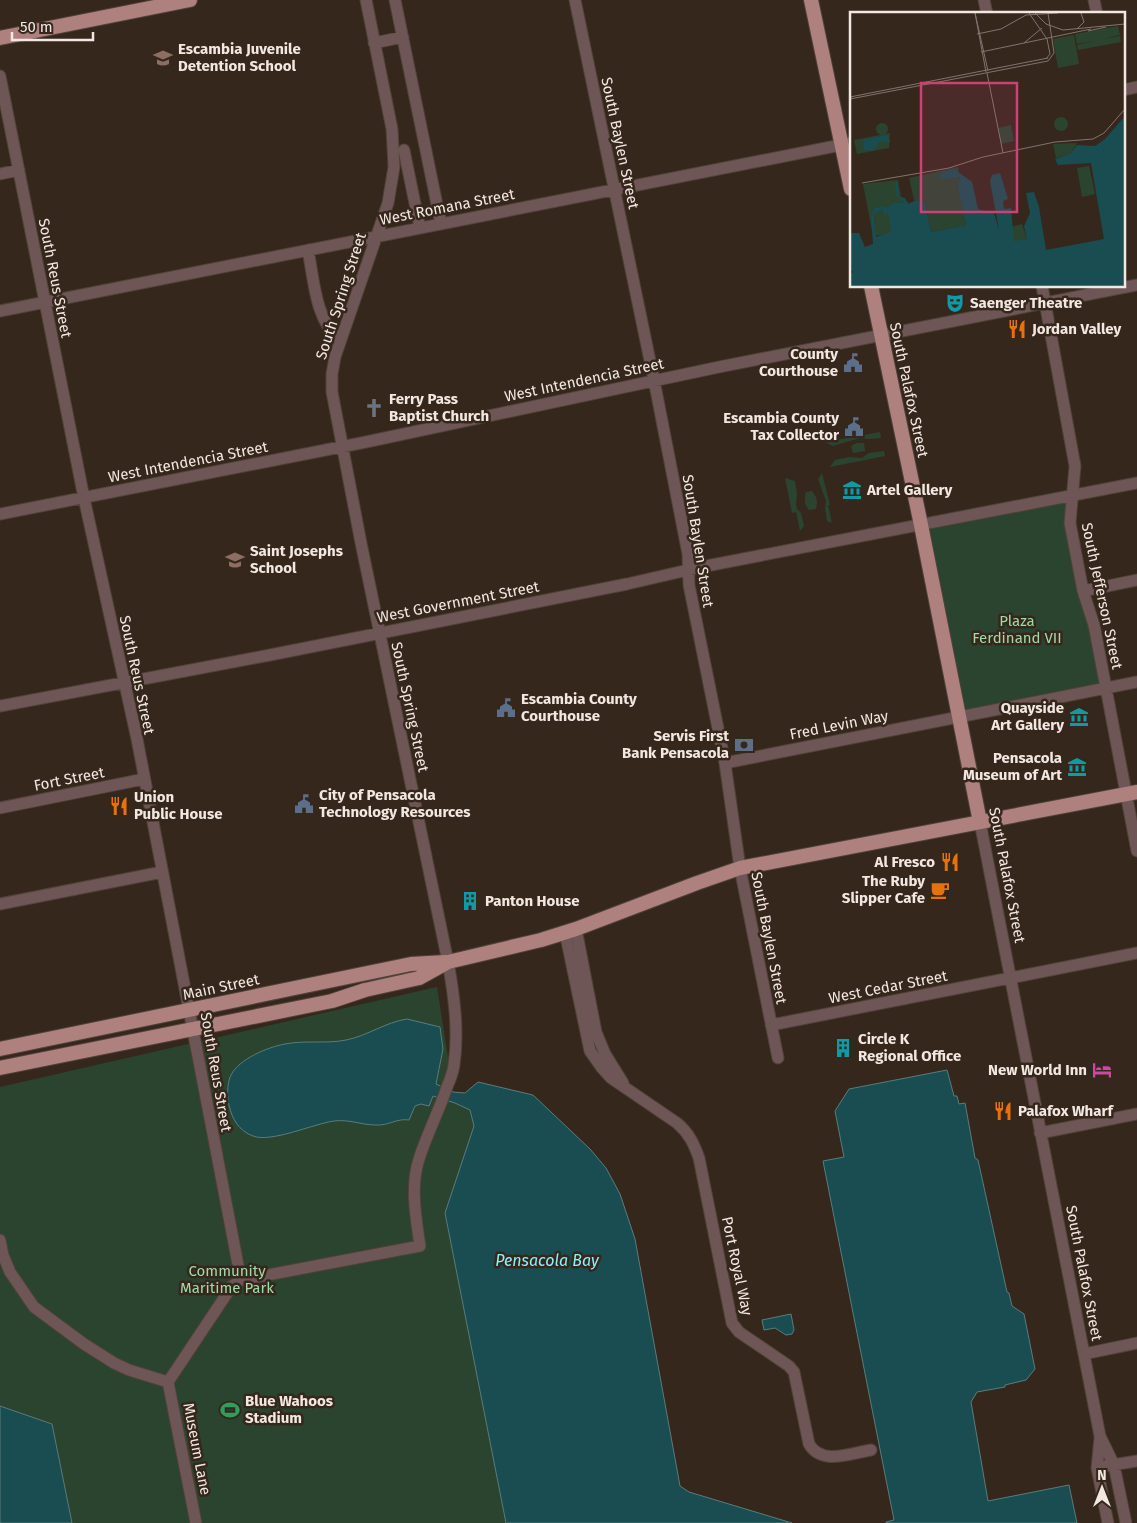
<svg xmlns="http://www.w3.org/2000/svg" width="1137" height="1523" font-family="'Fira Sans',sans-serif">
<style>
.green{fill:#2b4430}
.water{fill:#194d51;stroke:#5a7c7c}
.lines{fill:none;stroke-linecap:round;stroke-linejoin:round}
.minor-casing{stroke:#504238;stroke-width:13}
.major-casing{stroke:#504238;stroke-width:16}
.minor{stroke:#6d5655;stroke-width:11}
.major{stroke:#ae807e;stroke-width:14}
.labels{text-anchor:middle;stroke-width:5;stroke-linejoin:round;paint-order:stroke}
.poi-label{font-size:15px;font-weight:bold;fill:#f2e8e1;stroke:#36271c;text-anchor:start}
.street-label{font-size:15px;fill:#f2e8e1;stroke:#36271c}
.park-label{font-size:15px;fill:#9ddca7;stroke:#36271c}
.water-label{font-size:16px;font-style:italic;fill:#8af2fb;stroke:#36271c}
.inset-road{fill:none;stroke:#81746b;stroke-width:1}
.view{fill:#cc4276;fill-opacity:0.15;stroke:#cc4276;stroke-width:2.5}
.inset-edge{fill:none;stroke:#f2e8e1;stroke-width:2.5}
</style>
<rect width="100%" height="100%" fill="#36271c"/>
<!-- green -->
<path class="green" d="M880,432L881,438L869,439L860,438L833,446L825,442Z
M857,443H864L865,451L853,453L851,446Z
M884,451L885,456L830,467L835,460L849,457L862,458L869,453Z
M822,473L830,505H828L832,523L827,521L825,508L826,501L818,479Z
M785,478L795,481L797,494L796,504L797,509L801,513L804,526L800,531L796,512L792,513Z
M812,491C817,497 818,501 816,509L809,510C804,504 804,499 806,492Z
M1073,495L1070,523L1105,688L958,716L921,525Z
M437,987L455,1102L470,1110L474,1126L445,1213L506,1523H72L52,1424L0,1406V1087Z"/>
<!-- water -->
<path class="water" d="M407,1019L440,1027L443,1049L436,1084L453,1092L465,1093L478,1082L533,1095L590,1149L606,1168L620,1194L635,1239L680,1486L689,1492L792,1523H506L445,1213L474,1126L470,1110L455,1103L433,1096L429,1106L421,1104L415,1106L409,1120C397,1118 388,1126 376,1125C361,1125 349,1119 334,1121C313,1124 271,1143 253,1136C239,1131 232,1119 229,1105C227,1098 227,1082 231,1075C239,1059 268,1047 285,1044C305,1040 327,1044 346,1040C367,1036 386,1022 407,1019Z
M947,1070L954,1096H957L959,1104L965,1103L975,1158L978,1160L1007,1292L1009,1293L1012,1306L1024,1314L1035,1369L1026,1380L1005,1385V1387L977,1392L971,1402L988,1501L1069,1485L1077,1523H886V1522L894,1520L823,1161L844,1157L835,1111L849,1089Z
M791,1314L794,1330L792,1334L786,1335L775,1328L764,1330L762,1320Z
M0,1406L52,1424L72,1523H0Z"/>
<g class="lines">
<!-- minor casing -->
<g class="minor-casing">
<path id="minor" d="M395,0L441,224
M575,0L654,380L688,554L689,585L725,763L740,868L778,1058
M984,0L987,14
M1094,0L1097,14
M374,43L403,37
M0,76L84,498L137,739L241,1280
M1123,90L1137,87
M404,150L420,228
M0,174L19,170
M308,250C314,280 315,320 340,340
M1042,286L1075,466L1070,523L1083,591L1094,625L1137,851
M0,311L851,143
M0,514L366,442L719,367L1137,285
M1083,591L1137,580
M0,706L270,655L627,584L701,567L1137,483
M725,763L1137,682
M0,808L144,779
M980,822L1100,1436L1114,1465L1126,1523
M0,904L162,872
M576,929L596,1032L605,1054L623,1083
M565,932L590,1051L602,1068L611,1078L677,1123C689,1133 694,1144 699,1158L732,1323L739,1332L789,1366L794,1372L809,1444C822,1466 851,1453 871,1450
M771,1025L1137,953
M1040,1133L1137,1114
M0,1240L3,1255L10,1272L34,1307L84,1344L114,1363L129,1370L168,1382
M1084,1354L1137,1343
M168,1382L232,1286L241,1280L420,1246C416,1218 410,1187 419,1159C427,1134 439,1111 447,1087C450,1080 453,1072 454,1065C459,1031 454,995 448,962L361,543L332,392V374L335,357L388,203L394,167L392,129L366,0
M168,1382L196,1523
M1100,1438L1097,1468L1108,1523
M1106,1466L1137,1461"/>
</g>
<!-- major casing -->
<g class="major-casing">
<path id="major" d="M811,0L851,189
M0,38L190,0
M871,286L921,525L980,822
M0,1049L411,964L446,962
M0,1068L332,1001L365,990L419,978L448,962L541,940L576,929L697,883L740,868L1137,792"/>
</g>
<!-- minor -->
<use href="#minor" class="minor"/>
<!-- major -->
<use href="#major" class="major"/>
</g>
<!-- icons -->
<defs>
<g id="school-bare" transform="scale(1.5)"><path d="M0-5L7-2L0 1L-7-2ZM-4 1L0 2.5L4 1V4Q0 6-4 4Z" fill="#8d6e63" stroke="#36271c" stroke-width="2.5" paint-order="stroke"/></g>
<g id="theatre-bare" transform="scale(1.5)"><path d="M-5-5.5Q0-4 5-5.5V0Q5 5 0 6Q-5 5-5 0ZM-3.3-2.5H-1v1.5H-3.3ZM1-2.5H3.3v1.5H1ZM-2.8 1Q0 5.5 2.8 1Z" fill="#0f9aa8" stroke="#36271c" stroke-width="2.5" paint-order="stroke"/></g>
<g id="restaurant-bare" transform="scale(1.5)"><path d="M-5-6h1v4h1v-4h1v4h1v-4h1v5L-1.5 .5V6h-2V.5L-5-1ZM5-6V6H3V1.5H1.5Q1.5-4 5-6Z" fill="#e8710a" stroke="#36271c" stroke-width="2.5" paint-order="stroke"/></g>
<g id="civic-bare" transform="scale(1.5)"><path d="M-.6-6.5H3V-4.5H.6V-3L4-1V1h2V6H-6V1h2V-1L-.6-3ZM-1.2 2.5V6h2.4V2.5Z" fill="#5c6f8a" stroke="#36271c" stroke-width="2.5" paint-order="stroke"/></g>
<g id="church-bare" transform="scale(1.5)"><path d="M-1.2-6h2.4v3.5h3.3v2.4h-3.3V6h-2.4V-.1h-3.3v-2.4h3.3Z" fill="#6b7280" stroke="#36271c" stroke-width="2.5" paint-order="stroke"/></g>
<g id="museum-bare" transform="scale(1.5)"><path d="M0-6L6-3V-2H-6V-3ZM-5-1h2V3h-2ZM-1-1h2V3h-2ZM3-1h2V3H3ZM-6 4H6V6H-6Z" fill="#0f9aa8" stroke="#36271c" stroke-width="2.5" paint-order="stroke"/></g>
<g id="bank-bare" transform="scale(1.5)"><path d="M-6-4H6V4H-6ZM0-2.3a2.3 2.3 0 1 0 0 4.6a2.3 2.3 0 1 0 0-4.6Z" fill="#5c6f8a" stroke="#36271c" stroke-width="2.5" paint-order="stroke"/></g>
<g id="cafe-bare" transform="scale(1.5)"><path d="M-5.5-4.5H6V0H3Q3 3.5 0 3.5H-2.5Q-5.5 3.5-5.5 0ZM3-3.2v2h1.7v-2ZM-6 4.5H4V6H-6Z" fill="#e8710a" stroke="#36271c" stroke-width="2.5" paint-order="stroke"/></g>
<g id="building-bare" transform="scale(1.5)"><path d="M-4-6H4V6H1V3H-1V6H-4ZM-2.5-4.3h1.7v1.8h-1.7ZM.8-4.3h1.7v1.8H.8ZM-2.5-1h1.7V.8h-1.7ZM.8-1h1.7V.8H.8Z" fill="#0f9aa8" stroke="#36271c" stroke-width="2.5" paint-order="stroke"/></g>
<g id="hotel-bare" transform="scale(1.5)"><path d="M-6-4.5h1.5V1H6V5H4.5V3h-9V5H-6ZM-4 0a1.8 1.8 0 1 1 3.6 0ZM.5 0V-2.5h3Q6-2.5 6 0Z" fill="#d1479c" stroke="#36271c" stroke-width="2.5" paint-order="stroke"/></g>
<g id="stadium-bare" transform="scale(1.5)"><path d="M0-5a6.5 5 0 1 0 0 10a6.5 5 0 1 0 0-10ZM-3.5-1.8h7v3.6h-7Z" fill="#2e9e5b" stroke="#36271c" stroke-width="2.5" paint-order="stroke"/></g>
</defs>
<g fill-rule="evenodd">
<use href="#school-bare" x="163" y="58"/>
<use href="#theatre-bare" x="955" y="303"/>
<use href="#restaurant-bare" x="1017" y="329"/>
<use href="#civic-bare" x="853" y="363"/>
<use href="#church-bare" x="374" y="408"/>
<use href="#civic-bare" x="854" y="427"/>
<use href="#museum-bare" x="852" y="490"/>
<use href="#school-bare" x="235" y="560"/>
<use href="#civic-bare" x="506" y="708"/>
<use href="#museum-bare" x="1079" y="717"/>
<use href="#bank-bare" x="744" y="745"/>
<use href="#museum-bare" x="1077" y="767"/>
<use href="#civic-bare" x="304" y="804"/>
<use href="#restaurant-bare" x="119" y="806"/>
<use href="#restaurant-bare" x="950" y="862"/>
<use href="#cafe-bare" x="940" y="890"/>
<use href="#building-bare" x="470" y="901"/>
<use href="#building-bare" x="843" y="1048"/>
<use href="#hotel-bare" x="1102" y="1070"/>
<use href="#restaurant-bare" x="1003" y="1111"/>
<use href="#stadium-bare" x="230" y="1410"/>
</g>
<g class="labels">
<!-- poi labels -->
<g class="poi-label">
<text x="178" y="54">Escambia Juvenile<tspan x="178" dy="17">Detention School</tspan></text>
<text x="970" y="308">Saenger Theatre</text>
<text x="1032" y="334">Jordan Valley</text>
<text x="838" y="359" text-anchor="end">County<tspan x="838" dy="17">Courthouse</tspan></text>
<text x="389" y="404">Ferry Pass<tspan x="389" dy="17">Baptist Church</tspan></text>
<text x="839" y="423" text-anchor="end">Escambia County<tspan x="839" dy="17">Tax Collector</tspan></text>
<text x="867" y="495">Artel Gallery</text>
<text x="250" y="556">Saint Josephs<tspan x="250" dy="17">School</tspan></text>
<text x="521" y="704">Escambia County<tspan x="521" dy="17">Courthouse</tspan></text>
<text x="1064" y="713" text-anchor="end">Quayside<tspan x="1064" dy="17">Art Gallery</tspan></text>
<text x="729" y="741" text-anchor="end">Servis First<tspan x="729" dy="17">Bank Pensacola</tspan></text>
<text x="1062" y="763" text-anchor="end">Pensacola<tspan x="1062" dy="17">Museum of Art</tspan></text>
<text x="319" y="800">City of Pensacola<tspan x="319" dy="17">Technology Resources</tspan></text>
<text x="134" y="802">Union<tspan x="134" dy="17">Public House</tspan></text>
<text x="935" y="867" text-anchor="end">Al Fresco</text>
<text x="925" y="886" text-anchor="end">The Ruby<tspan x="925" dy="17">Slipper Cafe</tspan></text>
<text x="485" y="906">Panton House</text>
<text x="858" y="1044">Circle K<tspan x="858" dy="17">Regional Office</tspan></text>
<text x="1087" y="1075" text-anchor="end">New World Inn</text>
<text x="1018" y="1116">Palafox Wharf</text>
<text x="245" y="1406">Blue Wahoos<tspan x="245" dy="17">Stadium</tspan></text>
</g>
<!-- street labels -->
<g class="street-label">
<text transform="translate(620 143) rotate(78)" y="5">South Baylen Street</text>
<text transform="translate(447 207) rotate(-11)" y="5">West Romana Street</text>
<text transform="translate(55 278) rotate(79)" y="5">South Reus Street</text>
<text transform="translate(341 296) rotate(-72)" y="5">South Spring Street</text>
<text transform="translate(584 380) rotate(-12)" y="5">West Intendencia Street</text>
<text transform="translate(909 390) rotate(78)" y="5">South Palafox Street</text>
<text transform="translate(188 462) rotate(-11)" y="5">West Intendencia Street</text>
<text transform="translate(698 541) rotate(81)" y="5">South Baylen Street</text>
<text transform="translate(1102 596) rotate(78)" y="5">South Jefferson Street</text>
<text transform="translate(458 602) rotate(-11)" y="5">West Government Street</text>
<text transform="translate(137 675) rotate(78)" y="5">South Reus Street</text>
<text transform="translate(410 707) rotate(78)" y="5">South Spring Street</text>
<text transform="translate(839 725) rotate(-11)" y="5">Fred Levin Way</text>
<text transform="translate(69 779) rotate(-11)" y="5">Fort Street</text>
<text transform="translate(1007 875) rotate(79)" y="5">South Palafox Street</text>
<text transform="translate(769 938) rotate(79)" y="5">South Baylen Street</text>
<text transform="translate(221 987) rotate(-12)" y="5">Main Street</text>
<text transform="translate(888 987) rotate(-11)" y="5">West Cedar Street</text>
<text transform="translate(216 1072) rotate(80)" y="5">South Reus Street</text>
<text transform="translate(737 1266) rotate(78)" y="5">Port Royal Way</text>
<text transform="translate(1084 1273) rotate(79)" y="5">South Palafox Street</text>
<text transform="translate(197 1449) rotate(79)" y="5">Museum Lane</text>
</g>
<!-- park labels -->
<g class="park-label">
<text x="1017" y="626">Plaza<tspan x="1017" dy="17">Ferdinand VII</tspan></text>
<text x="227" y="1276">Community<tspan x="227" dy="17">Maritime Park</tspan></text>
</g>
<!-- water labels -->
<g class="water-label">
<text x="547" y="1266">Pensacola Bay</text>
</g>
</g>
<!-- overview -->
<g transform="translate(850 12)">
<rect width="275" height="275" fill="#36271c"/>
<path d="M268,14L270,23L252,27L270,24L271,30L228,38L227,33L244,29L227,32L225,22ZM224,23L229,52L208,56L203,27ZM204 112a7 7 0 1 1 14 0a7 7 0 1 1-14 0ZM26 117a6 6 0 1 1 12 0a6 6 0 1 1-12 0ZM161,113L164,129L151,132L148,116ZM40,121L39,136L7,142L4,128ZM227,131L221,141L206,146L203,132ZM239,154L245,182L232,185L227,156ZM108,155L116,213L81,220L75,191L64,188L59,166ZM48,168L51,185L59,191L54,193L43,222L23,224L13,172ZM172,212L177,227L164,230L161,215Z" fill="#2b4430"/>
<path d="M275,104V274H0V262L3,260L0,257V221H9L15,235L23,232L21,204L24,196L34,194L39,197V194L45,191H55L47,184L45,174L47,168L49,185L55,186L58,192L66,188L75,191L81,220L116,213L108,174L110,165L93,167L90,164L93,160L104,157L122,170L128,197L144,201L149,218L140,169L142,163L150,161L158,187L153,189L154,197L161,196L164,229L177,227L174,214L180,201L176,181L184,180L189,195L196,238L254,227L241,151L208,153L205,147L221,141L227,133L245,134L255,127ZM33,197L34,205L36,201L39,203L41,220L26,225L23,202ZM37,123L40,130L30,129L24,138H14L13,128Z" fill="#194d51" fill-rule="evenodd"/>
<path class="inset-road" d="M125,1L138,59M125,1L136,60M179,1L197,27L200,42L196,47M185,1L196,12L213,18L275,12M227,17L234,10L231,1M238,19L256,15M127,22L151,17L176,3L208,1M174,31L192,16M131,40L241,17M137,61L153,141M0,85L198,46M0,87L198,49L204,41L198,1M12,171L99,156L133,145L205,130L243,127L254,121L275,97"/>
<path class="view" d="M71,71H167V200H71Z"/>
<rect width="275" height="275" class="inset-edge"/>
</g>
<!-- north arrow -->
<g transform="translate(1102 1488)" stroke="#36271c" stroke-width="4" paint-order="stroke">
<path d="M0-4L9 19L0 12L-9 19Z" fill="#f2e8e1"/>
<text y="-8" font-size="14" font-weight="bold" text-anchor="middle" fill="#f2e8e1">N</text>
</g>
<!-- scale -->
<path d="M12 32v8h81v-8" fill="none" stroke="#f2e8e1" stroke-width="2.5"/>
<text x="20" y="32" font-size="15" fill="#f2e8e1" stroke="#36271c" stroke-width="4" paint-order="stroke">50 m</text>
</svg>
